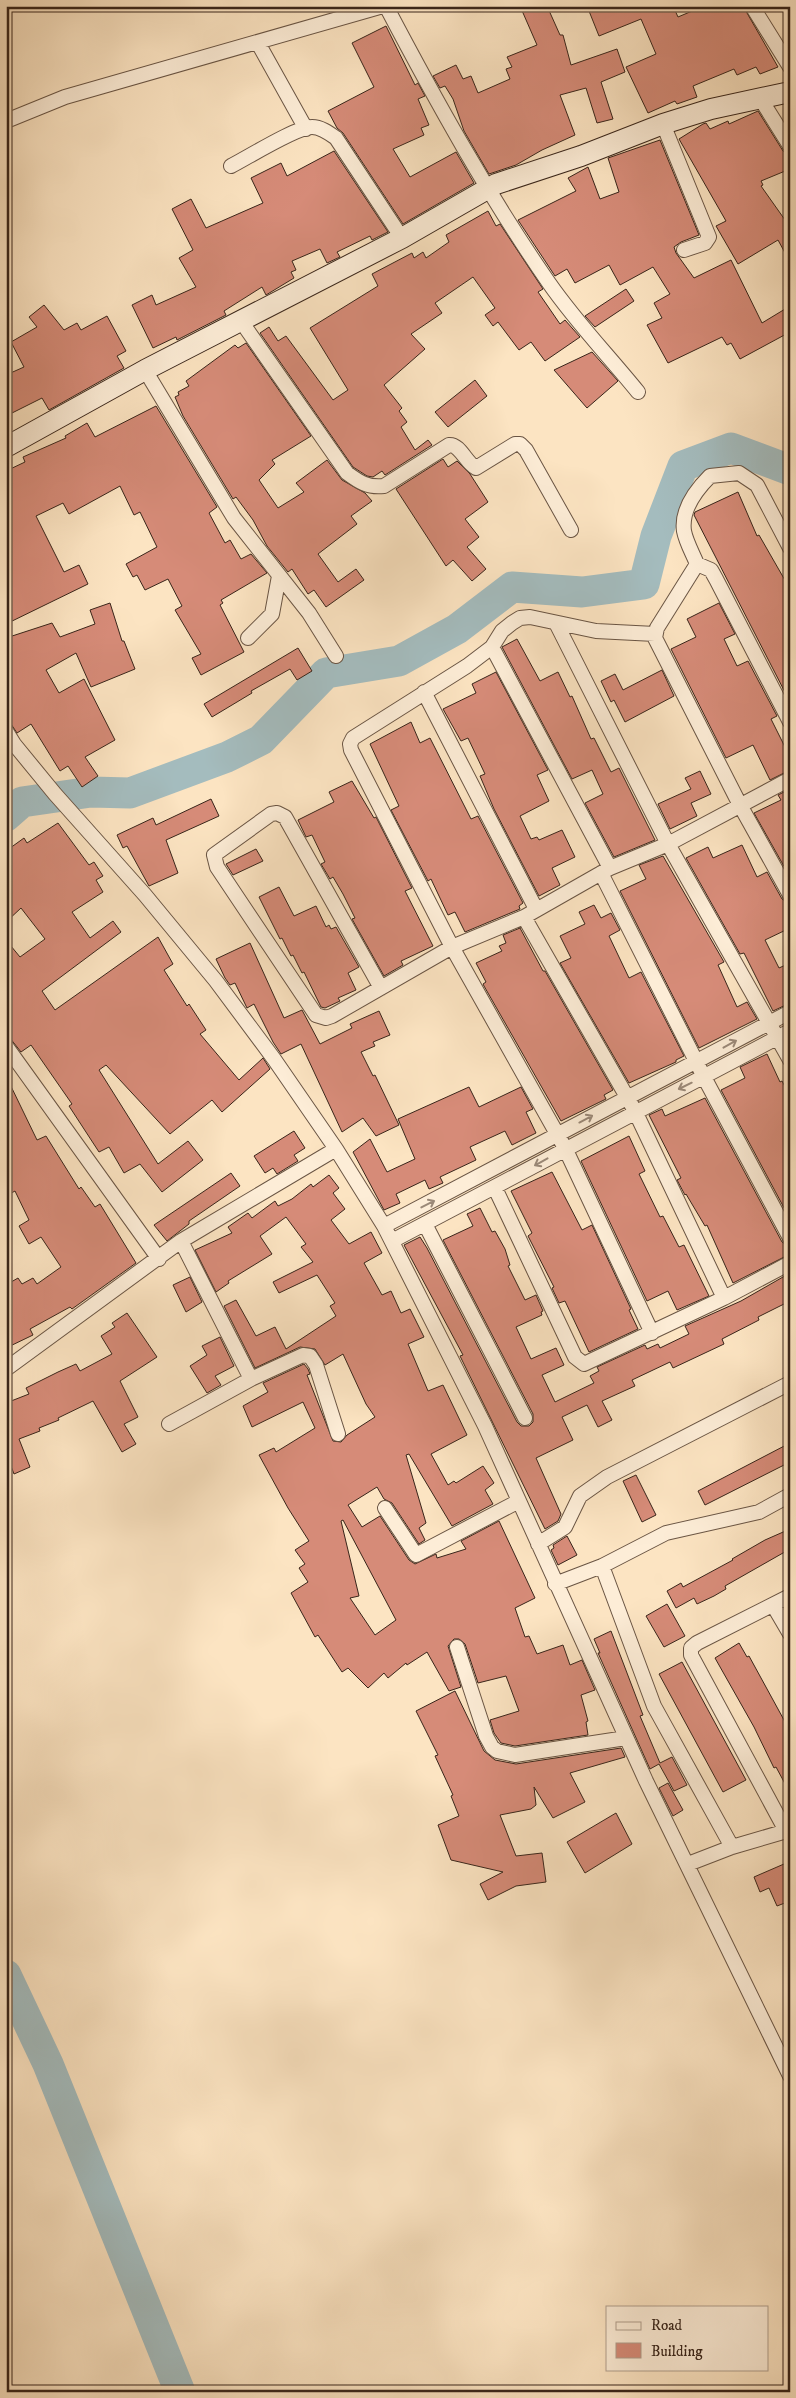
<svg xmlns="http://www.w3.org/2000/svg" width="796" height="2398" font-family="'IM FELL DW Pica',serif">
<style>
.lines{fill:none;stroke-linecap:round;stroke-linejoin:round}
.river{stroke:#a4bcbe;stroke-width:31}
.building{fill:#d68b78;stroke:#39251a;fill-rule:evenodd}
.street-casing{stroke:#6a5544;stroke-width:16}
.secondary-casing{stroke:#39251a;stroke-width:22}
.street{stroke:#fdedd7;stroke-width:14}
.secondary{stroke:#fdedd7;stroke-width:20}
.oneway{stroke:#9b8978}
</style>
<rect width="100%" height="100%" fill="#fce4c2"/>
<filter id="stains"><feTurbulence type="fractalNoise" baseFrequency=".004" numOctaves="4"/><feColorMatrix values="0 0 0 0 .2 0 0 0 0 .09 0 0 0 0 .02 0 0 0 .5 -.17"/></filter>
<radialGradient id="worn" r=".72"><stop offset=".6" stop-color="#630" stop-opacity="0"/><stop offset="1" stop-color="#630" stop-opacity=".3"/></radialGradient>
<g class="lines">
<!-- river -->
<path class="river" d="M6,816L22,802L91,792L130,793L227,757L261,740L326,673L399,661L457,629L512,587L582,592L644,584L656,536L683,466L731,448L790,470
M6,1975L48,2064L180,2392"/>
</g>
<!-- building -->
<path class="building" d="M520,6H547L560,35H563L571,65L617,49L625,72L601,82L613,119L597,123L586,88L560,95L575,135L542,150L516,165L489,174L464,131L453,99L445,86L440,88L433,76L456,65L463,79L471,76L478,93L510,79L506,69L512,67L507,57L537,45Z
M587,6H673L678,17L704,6H743L778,67L760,74L756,67L737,75L734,69L693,86L697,97L677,104L675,101L648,113L626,67L656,54L641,19L599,36Z
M386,26L415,85L418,83L425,96L418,99L429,125L421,128L424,135L393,149L410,177L456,152L474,183L403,224L343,133L337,128L328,111L374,87L352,43Z
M758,111L783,151L790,155V169L761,181L763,185L761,186L790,227V262L778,240L738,264L716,226L726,221L679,139L703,124L706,123L710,129L728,121L729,124Z
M660,140L699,235L681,242L674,247L676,253L694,278L731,260L762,323L790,306V332L740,359L731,343L727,345L722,337L668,363L647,325L662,318L654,303L670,294L653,267L620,285L609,265L575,283L567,269L555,276L518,220L576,191L568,178L588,167L600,199L619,192L608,158Z
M334,151L388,232L372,240L370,236L337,252L340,257L327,263L320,249L292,261L296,270L291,272L294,278L266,295L262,287L224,311L226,315L177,340L176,337L153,348L132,305L152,295L156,305L196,287L179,258L193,250L172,209L191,199L206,228L263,203L251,178L281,163L287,176Z
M488,211L496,226L500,224L543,289L538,292L560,324L565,320L580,337L545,361L531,342L519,350L498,322L493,326L485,315L495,308L473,277L435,303L442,313L411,334L425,349L384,385L402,408L399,411L407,422L401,427L415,450L428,440L432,445L385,475L382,471L373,477L367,476L353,467L260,333L269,327L278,341L286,336L333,400L348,390L310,328L378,286L372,274L412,253L414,258L423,252L426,258L449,242L446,235Z
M626,289L634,301L595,327L585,316Z
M44,305L64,330L77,323L81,330L107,316L126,351L117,356L124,368L49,410L42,398L6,416V375L24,367L11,342L37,327L29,317Z
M246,343L311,436L272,460L275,464L259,480L278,508L304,492L296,483L327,460L342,480L365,493L372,501L351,516L357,524L318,554L338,582L356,569L364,580L326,607L314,590L308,594L292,569L288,572L267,546L253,520L236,497L233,499L183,416L175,397L179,395L178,392L189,386L186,381L235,345L238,348Z
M592,352L618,381L587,408L554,370Z
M475,380L487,396L448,427L435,412Z
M156,406L217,507L209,513L225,543L230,540L241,559L251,554L267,573L221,600L223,603L220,605L244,652L201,675L192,658L201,654L175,610L182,606L168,579L145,590L137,575L133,577L126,564L157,547L140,512L134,515L120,486L69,514L63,503L36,516L64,572L79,565L88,584L6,624V471L25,462L23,457L66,438L65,436L87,423L95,437Z
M443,459L448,467L457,461L470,474L488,502L465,519L479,537L467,547L486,569L472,581L453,560L446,566L396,489Z
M738,492L757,536L759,535L790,589V702L694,515L695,512Z
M110,603L122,641H124L135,669L91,687L76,653L46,670L59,693L84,679L115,740L85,757L98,776L82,787L68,766L60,771L31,724L17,733L11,724L6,722V638L52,623L60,637L95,624L90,610Z
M719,603L735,634L724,639L737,666L748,661L777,716L771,719L790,757V770L770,780L753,745L726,758L671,649L696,637L687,619Z
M517,639L540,681L558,672L570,697L572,696L591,739L594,738L611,772L619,768L655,840L614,857L585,803L603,794L592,770L572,779L502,647Z
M298,648L312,671L297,680L290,669L251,691L252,693L212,717L204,704Z
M662,670L674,696L625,722L614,700L611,702L601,681L615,674L623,690Z
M496,672L548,770L537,775L549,801L520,816L531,839L537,837L539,840L562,830L575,857L552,868L560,885L539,896L494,809L480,776L485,774L468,738L461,741L443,709L476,693L472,684Z
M411,722L420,743L430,738L471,819L478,816L523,903L519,906L520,909L465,932L455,912L448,915L431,879L428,881L391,810L399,806L370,744Z
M700,771L711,794L691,803L697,816L670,829L658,804L691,789L685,778Z
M352,781L374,818L376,817L412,888L405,891L433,946L401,961L403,965L384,976L352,919L355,918L343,894L333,877L330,879L321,864L325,862L312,835L306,837L298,820L334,802L329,792Z
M790,789V877L754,813L781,800L778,795Z
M211,799L219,816L166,840L178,873L149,886L127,846L123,848L117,835L153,818L156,825Z
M58,823L89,865L94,862L103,876L96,880L103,892L72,912L90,938L113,921L121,932L42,991L55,1010L158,937L173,964L164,970L187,1006L189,1004L206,1030L200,1034L239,1080L263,1058L270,1069L222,1112L212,1100L170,1134L106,1065L99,1070L158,1164L188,1141L203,1160L162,1192L140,1164L124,1173L109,1147L99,1152L69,1106L72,1104L31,1045L21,1052L6,1033V940L20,957L45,939L21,908L6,922V851L24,838L27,843Z
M742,845L757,877L767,872L782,899L790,904V928L765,940L779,968L790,963V1003L773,1011L744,953L740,954L686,858L708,847L713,858Z
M256,849L263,861L233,875L226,864Z
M663,856L724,962L718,965L737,1007L747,1002L757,1019L699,1048L620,891L646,879L639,865Z
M279,887L294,916L316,906L326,927L329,925L331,929L336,927L359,967L348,973L356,990L338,998L340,1001L325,1008L321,1007L304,972L302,973L293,955L291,956L282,938L280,939L259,897Z
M594,905L601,918L611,913L620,930L609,936L629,978L641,972L684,1056L676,1060V1062L629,1083L560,963L571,958L560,936L585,924L579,912Z
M520,928L543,971H545L613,1090L604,1095L606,1099L561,1121L484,986L483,984L486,982L476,963L502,951L499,946L506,943L503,935Z
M250,943L284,1018L302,1010L320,1044L352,1028L350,1024L379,1011L390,1035L373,1042L375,1046L361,1052L373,1076L375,1075L399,1125L376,1136L363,1118L342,1132L301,1044L281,1054L273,1042L254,1004L247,1008L235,983L230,985L225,978L216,959Z
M767,1054L780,1082L782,1081L790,1096V1219L721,1090L745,1078L740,1067Z
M6,1076L37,1140L46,1136L79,1189L81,1187L95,1207L100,1204L136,1263L72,1309L70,1307L30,1329L33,1335L6,1348V1285L18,1278L22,1284L33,1278L37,1284L61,1267L41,1237L29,1244L19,1226L29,1220L15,1191L6,1196Z
M469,1087L479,1107L521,1087L533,1109L526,1112L536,1133L512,1145L505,1131L470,1147L476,1160L440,1177L443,1183L429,1189L425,1180L396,1194L400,1203L384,1210L353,1152L370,1139L387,1172L415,1159L398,1119Z
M705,1098L782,1242L790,1247V1254L733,1283L707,1225L705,1226L686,1194L685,1195L677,1180L681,1178L649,1115L662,1109L665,1116Z
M294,1131L305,1148L294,1155L298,1161L277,1174L273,1168L265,1173L254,1156Z
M629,1136L645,1171L639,1174L660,1217L663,1216L679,1247L684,1245L709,1296L677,1310L668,1291L647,1301L581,1161Z
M552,1172L582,1230L592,1225L631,1309L629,1310L638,1329L589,1352L565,1301L559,1303L552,1288L554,1287L528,1236L532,1233L511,1191Z
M231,1173L240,1186L189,1221V1224L167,1241L154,1225Z
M329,1175L339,1188L333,1193L345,1209L331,1220L349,1244L371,1232L382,1253L364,1263L382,1295L391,1291L401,1313L410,1309L424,1337L408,1344L428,1391L443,1385L467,1435L431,1454L448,1485L454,1481L456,1483L483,1466L494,1483L485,1490L493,1504L452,1526L409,1454L406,1455L426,1523L419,1528L425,1540L419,1544L392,1503L384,1499L377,1487L348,1505L362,1527L380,1516L409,1560L415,1564L436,1554L437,1558L466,1549L461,1541L499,1521L535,1598L515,1608L525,1637L529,1636L537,1654L563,1645L570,1665L582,1660L595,1690L581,1695L588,1721L586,1722L588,1735L515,1746L501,1743L494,1733L490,1720L519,1711L506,1676L478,1683L465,1644L459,1639H454L448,1646L461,1687L449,1691L427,1652L407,1665L406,1663L388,1678L384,1673L368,1688L348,1668L342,1672L318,1635L315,1637L291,1593L308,1582L299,1568L305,1564L295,1550L309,1541L288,1508L259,1455L274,1448L276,1452L315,1428L303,1402L252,1427L243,1406L268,1392L263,1383L304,1364L308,1369L310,1374L307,1375L333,1441L341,1442L347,1435L375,1417L366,1404L343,1354L325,1365L315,1349L300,1347L255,1368L224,1306L236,1300L256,1336L275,1327L286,1349L336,1316L330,1306L335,1303L317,1275L279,1293L273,1282L313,1262L301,1247L306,1244L286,1217L260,1236L272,1254L228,1281L229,1283L216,1292L195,1250L232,1233L228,1227L248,1213L252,1218L275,1201L278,1206L292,1199L311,1184L313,1187ZM343,1520L396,1620L375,1635L350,1598L359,1596L341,1521Z
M480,1208L492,1232L495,1231L505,1249L510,1265L508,1266L525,1300L536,1295L543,1311L541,1312L542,1315L516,1327L531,1359L556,1348L564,1365L542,1375L555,1402L594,1383L590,1376L599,1371L597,1367L645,1345L647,1349L658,1344L660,1348L689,1334L685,1326L741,1301L790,1273V1301L758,1317L759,1320L722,1339L724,1344L673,1368L670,1362L632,1380L635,1386L602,1401L612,1420L598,1427L587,1405L562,1417L573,1440L536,1458L561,1514L558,1521L545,1529L460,1356L463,1355L404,1245L420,1237L427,1248L517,1422L521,1426H529L533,1422V1414L443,1240L473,1226L467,1214Z
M190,1277L202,1302L186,1312L173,1285Z
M127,1313L157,1357L120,1381L138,1417L124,1424L136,1444L122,1452L93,1401L58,1418L59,1420L39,1428L40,1431L19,1439L30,1467L14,1474L6,1453V1403L29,1394L26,1388L58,1372L76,1364L80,1371L112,1354L101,1336L115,1327L112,1323Z
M220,1337L234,1366L215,1376L221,1385L207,1393L190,1366L207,1355L202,1346Z
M790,1443V1462L705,1505L698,1491Z
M636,1475L656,1515L642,1522L623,1481Z
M790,1529V1549L725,1586L726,1589L714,1596L697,1604L694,1598L676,1608L667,1591L681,1583L683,1587L733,1560L732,1559L765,1540Z
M567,1536L577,1555L558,1565L551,1550L554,1548L553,1545Z
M667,1604L685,1636L664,1647L646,1616Z
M611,1631L643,1715L640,1716L660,1763L672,1757L687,1785L674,1791L659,1764L650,1769L598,1653H600L594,1639Z
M739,1643L747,1657L749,1656L790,1731V1793L776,1767L774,1768L754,1727L715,1658Z
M682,1662L746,1780L723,1792L659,1674Z
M455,1691L484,1751L495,1760L516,1764L621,1748L625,1757L570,1773L585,1802L553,1818L534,1787L536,1805L531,1809L500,1815L516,1856L542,1853L546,1882L516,1886L488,1900L480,1884L503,1872L451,1860L438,1825L459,1816L451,1796L453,1795L435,1756L438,1755L416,1711Z
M668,1783L683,1810L673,1816L659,1788Z
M616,1813L632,1844L585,1873L567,1842Z
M784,1864L790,1878V1901L777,1906L769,1888L760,1892L754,1877Z"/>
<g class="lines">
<!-- street casing -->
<g class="street-casing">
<path id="street" d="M386,6C436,101 488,195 549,283C576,322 608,355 638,392
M752,6L790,67
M258,43L306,129
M760,98L790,146
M6,121L65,97L383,6
M663,124L709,237L705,243L684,250
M231,166C247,158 296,127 312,127C321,127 329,133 336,138L402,238
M241,321L347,473C359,482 368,488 384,486L449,445C460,444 466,463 476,468L515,444H520L526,450L571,530
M145,370L234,518L309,613L336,656
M697,564C693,554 686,542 684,531C681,510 696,490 710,476L739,473L757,485L790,548
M556,623L668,844L790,1060
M655,634L596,631L530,617L520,618L512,623L502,631L492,647L467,666L353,738L350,744L351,750L452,947L524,917L610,868L668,844L790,779
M248,638L272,614L279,576
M492,647L610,868
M424,692L536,909
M790,722L716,579L711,570L697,564L657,628L655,638L740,805L790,895
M6,731L14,744L55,794L145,895L216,981L274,1059L336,1149L384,1226L485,1426L646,1781L790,2076
M601,873L704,1077L790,1238
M524,917L635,1111L724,1298
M381,988L285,817L277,813L271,814L214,855L217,867L316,1015L326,1018L332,1016L452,947L565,1148L652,1333
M6,1046L159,1259
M495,1188L575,1357L584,1364L724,1298L790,1263
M425,1224L525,1418
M384,1226L790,1012
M392,1241L790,1031
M6,1369L181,1241L336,1149
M251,1379L303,1355L310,1356L316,1365L338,1434
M169,1424L251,1379L181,1241
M385,1508L416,1555L519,1501
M538,1544L565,1527L580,1496L607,1477L790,1383
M602,1566L654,1706L732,1847L790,1830
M555,1584L602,1566L666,1533L759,1512L790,1495
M773,1605L790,1634
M457,1647L486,1736L492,1747L497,1751L515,1755L626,1738
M786,1831L691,1655V1648L697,1643L790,1596
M688,1864L732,1847"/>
</g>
<!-- secondary casing -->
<g class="secondary-casing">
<path id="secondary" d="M6,447L145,370L402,238L496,184L581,156L663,124L711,109L790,92"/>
</g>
<!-- street -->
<use href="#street" class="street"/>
<!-- secondary -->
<use href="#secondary" class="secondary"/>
</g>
<!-- one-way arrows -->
<defs><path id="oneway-shaft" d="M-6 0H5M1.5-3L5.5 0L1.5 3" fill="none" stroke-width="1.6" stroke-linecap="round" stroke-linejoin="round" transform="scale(1.25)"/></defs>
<g class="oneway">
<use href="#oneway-shaft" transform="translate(730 1044) rotate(-29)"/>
<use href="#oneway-shaft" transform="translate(685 1086) rotate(154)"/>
<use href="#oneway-shaft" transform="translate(586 1119) rotate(-28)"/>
<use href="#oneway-shaft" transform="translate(541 1162) rotate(151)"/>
<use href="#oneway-shaft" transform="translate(428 1204) rotate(-27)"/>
</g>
<!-- margin -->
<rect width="796" height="2398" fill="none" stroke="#fce4c2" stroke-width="25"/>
<rect x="8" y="8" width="781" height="2383" fill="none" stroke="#39251a" stroke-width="2.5"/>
<rect x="12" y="12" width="771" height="2373" fill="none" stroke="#39251a"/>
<!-- legend -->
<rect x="606" y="2306" width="162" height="65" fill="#fdedd7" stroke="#af9d8b"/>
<rect x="616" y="2322" width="25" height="8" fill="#fdedd7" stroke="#af9d8b"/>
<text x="651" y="2330" font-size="15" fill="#39251a">Road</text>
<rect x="616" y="2343" width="25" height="15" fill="#d68b78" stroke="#af9d8b"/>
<text x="651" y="2356" font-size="15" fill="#39251a">Building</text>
<rect width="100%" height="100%" filter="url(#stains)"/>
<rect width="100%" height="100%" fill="url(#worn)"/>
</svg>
